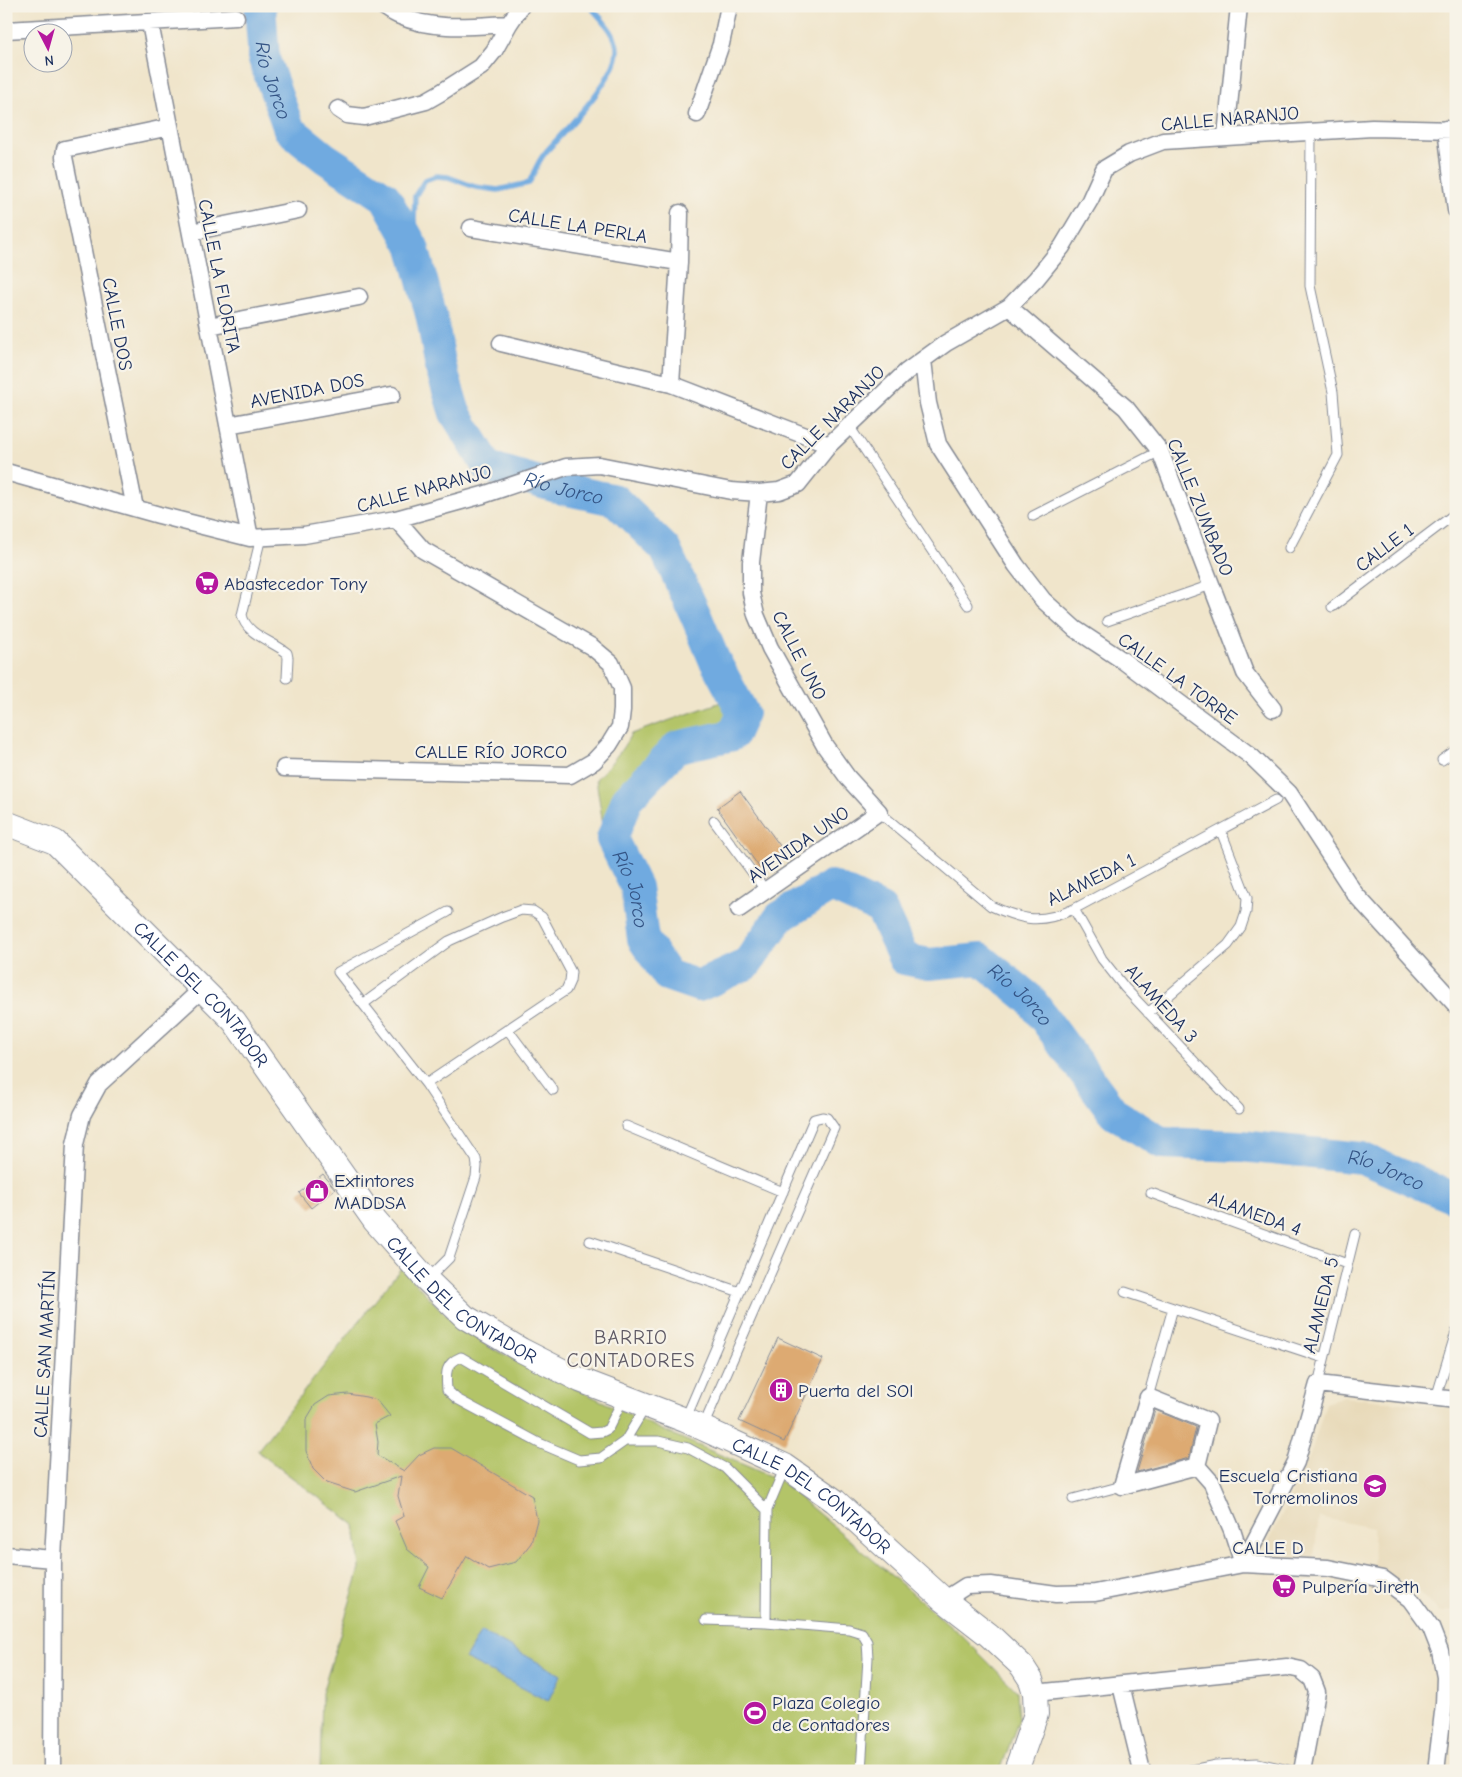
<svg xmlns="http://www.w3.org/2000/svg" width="1462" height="1777" font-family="'Comic Neue',sans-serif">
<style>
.built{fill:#e8daba}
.green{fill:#b3c467;stroke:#677a62}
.water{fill:#6faae0;stroke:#456c9f}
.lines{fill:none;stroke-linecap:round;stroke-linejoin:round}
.stream{stroke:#6faae0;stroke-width:5.5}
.river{stroke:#6faae0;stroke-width:32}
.building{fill:#ddaa72}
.lane-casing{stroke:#868a94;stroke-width:11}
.street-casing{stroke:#868a94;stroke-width:19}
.secondary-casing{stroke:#868a94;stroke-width:26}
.lane{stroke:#fff;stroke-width:9}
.street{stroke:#fff;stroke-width:16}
.secondary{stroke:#fff;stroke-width:24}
.labels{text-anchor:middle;stroke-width:4.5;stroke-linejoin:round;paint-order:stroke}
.street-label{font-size:19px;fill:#1b2f5e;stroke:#f7f3e8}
.poi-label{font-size:19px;fill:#1b2f5e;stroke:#f7f3e8;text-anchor:start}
.water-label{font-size:20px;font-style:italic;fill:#345485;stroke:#f7f3e8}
.neighbourhood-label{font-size:20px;letter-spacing:1px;fill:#5f5a65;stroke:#f7f3e8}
</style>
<rect width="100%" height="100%" fill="#f7f3e8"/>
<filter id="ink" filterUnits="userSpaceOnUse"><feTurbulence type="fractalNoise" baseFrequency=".02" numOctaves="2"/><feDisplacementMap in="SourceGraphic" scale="10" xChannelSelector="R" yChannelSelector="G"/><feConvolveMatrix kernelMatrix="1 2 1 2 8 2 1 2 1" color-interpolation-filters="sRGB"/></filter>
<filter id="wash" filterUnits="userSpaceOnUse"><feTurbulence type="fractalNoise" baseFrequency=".0096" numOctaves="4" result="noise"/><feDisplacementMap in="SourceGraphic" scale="20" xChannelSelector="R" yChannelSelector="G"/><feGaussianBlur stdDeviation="1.12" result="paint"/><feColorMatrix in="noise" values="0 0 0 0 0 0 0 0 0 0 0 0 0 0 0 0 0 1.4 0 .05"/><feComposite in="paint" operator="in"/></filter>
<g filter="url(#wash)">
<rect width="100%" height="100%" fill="#f0e5cb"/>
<!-- built -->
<path class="built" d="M1344,1397L1456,1409V1609L1440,1613L1413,1585L1374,1568L1373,1528L1319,1517L1314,1557L1270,1551L1269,1541L1310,1456L1326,1403Z"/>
<!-- green -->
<path class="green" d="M724,701L729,723L725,730L673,740L621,797L605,838L596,779C610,765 622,751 631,734Z
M401,1268L449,1318L489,1347L660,1429L779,1480L959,1633L1017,1691L1019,1719L1000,1771H320L322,1693L360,1569L355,1525L257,1451Z"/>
<!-- water -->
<path class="water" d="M481,1631L561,1675L548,1701L465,1659Z"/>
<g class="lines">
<!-- stream -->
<path class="stream" d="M413,247L415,196L425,180L436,176L448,177L475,187L498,190L529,183C534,173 538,161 545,153C564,131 616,80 617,51C618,34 600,18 590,6"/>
<!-- river -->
<path class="river" id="s1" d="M260,6L264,59L289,129L325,158L385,197L413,247L432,318L441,368L455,413L488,467L563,489L615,500L665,549L696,616L714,659L743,713L733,735L677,747L627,799L612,839L636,887L643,939L667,975L699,986L747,964L780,917L831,886L881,909L904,959L929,964L981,959L1030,999L1114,1113L1162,1143L1241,1146L1362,1158L1456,1199"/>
</g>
<g id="blocks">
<!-- building -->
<path class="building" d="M740,791L786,854L762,871L717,808Z
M323,1174L335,1189L311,1208L299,1193Z
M778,1338L823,1359L784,1442L739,1421Z
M348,1394L366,1397L377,1400L390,1416L375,1424L378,1442L377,1455L404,1471L419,1455L434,1448H451L532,1496L537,1520L531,1543L516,1562L488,1569L467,1556L442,1598L419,1587L429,1567L407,1549L395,1521L404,1516L398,1496L401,1476L355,1492L327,1483L313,1469L306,1451V1420L315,1405L329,1396Z
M1155,1410L1196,1427L1189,1458L1137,1472Z"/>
</g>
</g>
<g filter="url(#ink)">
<use href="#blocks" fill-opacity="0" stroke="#868a94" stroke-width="1"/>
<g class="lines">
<!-- lane casing -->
<g class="lane-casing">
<path id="lane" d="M849,426L968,605
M1033,516L1160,451
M261,537L242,615C246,635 273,641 287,653L288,658L287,678
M1289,548L1338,455L1333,392L1310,286L1311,131
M1332,607L1456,513
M1107,621L1211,585
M1442,760L1456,750
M879,812L991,906C1025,921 1040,924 1074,909L1276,800
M714,821L766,891
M1074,909L1102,959L1125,988L1239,1109
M363,1004L338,972L448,912
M1148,1013L1228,945L1241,927L1246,912L1247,898L1221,831
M508,1030L553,1090
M426,1084L566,990L570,981L571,972L542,917L533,911L521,910L502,917L449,941L363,1004L426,1084L476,1159L477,1166L476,1177L449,1258L427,1280
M626,1126L783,1192
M1151,1193L1347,1264
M590,1241L740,1292
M1125,1292L1324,1358
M1318,1384L1355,1234
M624,1397L608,1429L602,1432L590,1433L461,1357C444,1364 446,1374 447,1390L457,1399L539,1443L579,1460L601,1458L625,1441L646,1406
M1148,1397L1173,1308
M1436,1398L1456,1332
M685,1420L814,1119L822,1117L827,1118L834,1128L703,1427
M625,1441H658L688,1448L725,1468L767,1510
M785,1467L767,1510L766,1622L849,1629L862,1633L867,1642L868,1658L861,1771
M1073,1499L1122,1486
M706,1620L766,1622
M1186,1771L1216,1765L1258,1763L1293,1771"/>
</g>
<!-- street casing -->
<g class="street-casing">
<path id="street" d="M383,6C389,10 394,14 400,16C434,31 473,26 509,24
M150,23L250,538
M6,30L236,17
M338,109L347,115L364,117L426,101L440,93L481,67L494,51L509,24L521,6
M697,114L721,44L729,6
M1446,129L1456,210
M1226,136L1239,6
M471,228L679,262
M191,232L298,210
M1009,307L1126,408L1160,451L1245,673L1273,709
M209,326L359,297
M501,343L671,384L829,445
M923,360L928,403L938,444L1016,565L1043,600L1075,629L1122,660L1252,757L1289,793L1355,894L1456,1005
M671,384L679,262L680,213
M228,425L392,395
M6,472L159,515L250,538L304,535L396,519L483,495L566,467L599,465L731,491L759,493L779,491L798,484L829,445L906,372L946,343L1009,307L1036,279L1062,247L1090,200L1104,169L1129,154L1163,141L1372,128L1456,130
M135,508L64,157L65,149L170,127
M284,768L570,775L594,761L609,745L620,727L622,710V688L611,663L592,647L423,550L396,519
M739,909L879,812L848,778L825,746L770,648L756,615L751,593V562L759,493
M1197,1466L1208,1421L1148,1397L1122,1486L1197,1466L1212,1483L1232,1530L1243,1564
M6,1555L53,1559
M1243,1564L1296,1462L1318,1384L1456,1400
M944,1600L966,1586L991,1585L1056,1594L1095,1593L1243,1564L1328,1568L1383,1579L1410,1599L1431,1628L1440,1651L1445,1677L1444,1704L1436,1771
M1121,1685L1142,1771
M1035,1693L1287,1667L1301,1670L1312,1679L1317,1692L1302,1771
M52,1771L53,1559L75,1144L82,1115L99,1084L202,989"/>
</g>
<!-- secondary casing -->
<g class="secondary-casing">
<g id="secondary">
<path id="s2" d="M6,823L55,842L234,1021L375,1221L427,1280L465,1317L521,1350L580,1380L685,1420L785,1466L835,1501L944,1600L989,1635L1022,1666L1031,1680L1035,1693L1036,1714L1016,1771"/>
</g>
</g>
<!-- lane -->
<use href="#lane" class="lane"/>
<!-- street -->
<use href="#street" class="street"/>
<!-- secondary -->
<use href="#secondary" class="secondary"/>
</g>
</g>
<!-- icons -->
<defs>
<g id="supermarket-disc" transform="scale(1.25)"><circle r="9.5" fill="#b5179e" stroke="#f7f3e8"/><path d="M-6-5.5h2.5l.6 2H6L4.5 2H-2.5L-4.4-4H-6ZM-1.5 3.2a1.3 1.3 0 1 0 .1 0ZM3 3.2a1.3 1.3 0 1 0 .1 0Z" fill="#fff"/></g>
<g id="shop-disc" transform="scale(1.25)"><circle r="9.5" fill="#b5179e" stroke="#f7f3e8"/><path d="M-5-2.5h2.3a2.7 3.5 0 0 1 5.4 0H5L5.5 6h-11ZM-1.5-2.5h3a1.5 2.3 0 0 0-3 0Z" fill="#fff"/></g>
<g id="building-disc" transform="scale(1.25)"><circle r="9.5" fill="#b5179e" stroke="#f7f3e8"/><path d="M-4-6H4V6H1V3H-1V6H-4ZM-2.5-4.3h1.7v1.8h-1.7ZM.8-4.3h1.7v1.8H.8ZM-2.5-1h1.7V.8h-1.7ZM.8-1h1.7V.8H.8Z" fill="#fff"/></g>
<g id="school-disc" transform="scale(1.25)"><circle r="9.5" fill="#b5179e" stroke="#f7f3e8"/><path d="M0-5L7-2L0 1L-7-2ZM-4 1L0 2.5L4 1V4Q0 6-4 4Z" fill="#fff"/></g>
<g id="stadium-disc" transform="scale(1.25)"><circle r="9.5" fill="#b5179e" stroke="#f7f3e8"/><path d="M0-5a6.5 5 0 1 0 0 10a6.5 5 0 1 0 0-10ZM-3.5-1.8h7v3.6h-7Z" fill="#fff"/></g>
</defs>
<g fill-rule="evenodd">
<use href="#supermarket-disc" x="207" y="583"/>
<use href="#shop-disc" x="317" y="1191"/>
<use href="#building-disc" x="781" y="1390"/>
<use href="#school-disc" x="1375" y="1486"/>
<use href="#supermarket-disc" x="1284" y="1586"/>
<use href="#stadium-disc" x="755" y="1713"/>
</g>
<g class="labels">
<!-- street labels -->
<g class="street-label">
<text transform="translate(1230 118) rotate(-5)" y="7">CALLE NARANJO</text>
<text transform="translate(578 225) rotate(9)" y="7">CALLE LA PERLA</text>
<text transform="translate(220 276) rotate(79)" y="7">CALLE LA FLORITA</text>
<text transform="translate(118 324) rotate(79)" y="7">CALLE DOS</text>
<text transform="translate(307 390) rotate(-11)" y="7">AVENIDA DOS</text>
<text transform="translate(832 417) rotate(-45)" y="7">CALLE NARANJO</text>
<text transform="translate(424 488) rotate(-15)" y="7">CALLE NARANJO</text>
<text transform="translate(1201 507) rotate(68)" y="7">CALLE ZUMBADO</text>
<text transform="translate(1384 547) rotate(-37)" y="7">CALLE 1</text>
<text transform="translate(800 655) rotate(63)" y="7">CALLE UNO</text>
<text transform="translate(1178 678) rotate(36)" y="7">CALLE LA TORRE</text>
<text x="491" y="758">CALLE RÍO JORCO</text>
<text transform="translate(798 844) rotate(-35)" y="7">AVENIDA UNO</text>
<text transform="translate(1091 879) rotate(-26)" y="7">ALAMEDA 1</text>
<text dy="7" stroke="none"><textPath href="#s2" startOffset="264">CALLE DEL CONTADOR</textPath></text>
<text transform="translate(1162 1003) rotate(48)" y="7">ALAMEDA 3</text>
<text transform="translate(1255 1213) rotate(20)" y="7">ALAMEDA 4</text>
<text dy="7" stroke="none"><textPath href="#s2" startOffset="669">CALLE DEL CONTADOR</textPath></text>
<text transform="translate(1320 1305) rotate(-76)" y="7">ALAMEDA 5</text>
<text transform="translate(44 1354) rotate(-87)" y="7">CALLE SAN MARTÍN</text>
<text dy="7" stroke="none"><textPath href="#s2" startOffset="1074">CALLE DEL CONTADOR</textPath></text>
<text x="1268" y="1554">CALLE D</text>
</g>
<!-- poi labels -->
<g class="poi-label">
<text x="224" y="590">Abastecedor Tony</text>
<text x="334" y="1187">Extintores<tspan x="334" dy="22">MADDSA</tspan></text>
<text x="798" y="1397">Puerta del SOl</text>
<text x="1358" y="1482" text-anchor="end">Escuela Cristiana<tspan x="1358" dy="22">Torremolinos</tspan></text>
<text x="1302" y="1593">Pulpería Jireth</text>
<text x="772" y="1709">Plaza Colegio<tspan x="772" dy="22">de Contadores</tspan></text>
</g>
<!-- water labels -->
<g class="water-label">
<text dy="7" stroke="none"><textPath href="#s1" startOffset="76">Río Jorco</textPath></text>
<text dy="7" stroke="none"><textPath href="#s1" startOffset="616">Río Jorco</textPath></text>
<text dy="7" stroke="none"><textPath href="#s1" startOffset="1171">Río Jorco</textPath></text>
<text dy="7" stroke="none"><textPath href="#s1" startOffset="1711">Río Jorco</textPath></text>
<text dy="7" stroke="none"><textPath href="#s1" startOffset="2146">Río Jorco</textPath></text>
</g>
<!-- neighbourhood labels -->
<g class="neighbourhood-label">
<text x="631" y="1344">BARRIO<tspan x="631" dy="23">CONTADORES</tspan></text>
</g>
</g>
<!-- margin -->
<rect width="1462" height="1777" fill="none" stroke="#f7f3e8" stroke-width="25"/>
<!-- north arrow -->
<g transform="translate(48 48) rotate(174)"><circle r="24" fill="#f7f3e8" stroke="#9fa5b1"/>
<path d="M0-4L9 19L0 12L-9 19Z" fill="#b5179e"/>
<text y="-8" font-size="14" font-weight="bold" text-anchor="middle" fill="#1b2f5e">N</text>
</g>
</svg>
